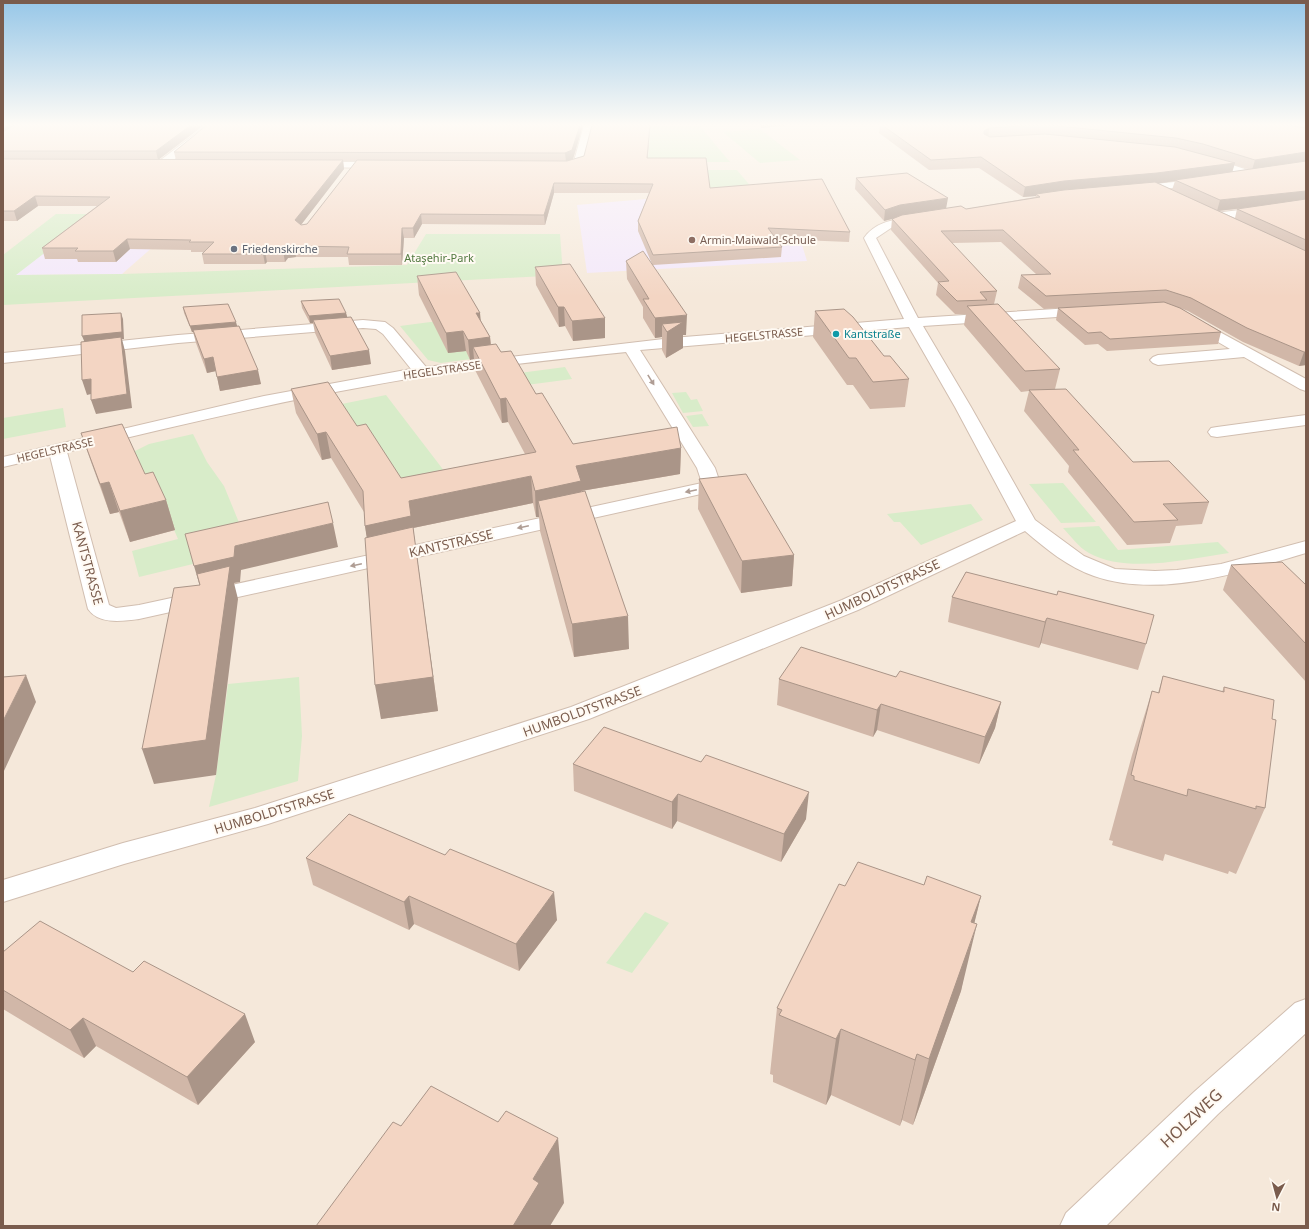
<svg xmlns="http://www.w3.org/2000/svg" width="1309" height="1229" font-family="'Noto Sans',sans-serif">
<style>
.residential{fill:#f5e8da}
.education{fill:#f3e8fa}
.green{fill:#d8ecc9}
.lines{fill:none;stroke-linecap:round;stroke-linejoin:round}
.street-casing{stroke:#d1beb0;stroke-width:2}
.street{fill:#fff;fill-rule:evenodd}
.wall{fill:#d1b7a8;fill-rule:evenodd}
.shaded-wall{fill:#aa9588}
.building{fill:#f3d5c3;stroke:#aa9588}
.oneway{fill:#af9d94}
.education-dot{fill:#8d6e63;stroke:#fffaf3;stroke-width:1.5}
.worship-dot{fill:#6b7280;stroke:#fffaf3;stroke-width:1.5}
.culture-dot{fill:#0f9aa8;stroke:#fffaf3;stroke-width:1.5}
.labels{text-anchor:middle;stroke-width:4;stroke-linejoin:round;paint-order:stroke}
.far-education-label{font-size:11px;fill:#785e54;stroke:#fffaf3;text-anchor:start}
.far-worship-label{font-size:11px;fill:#5b616d;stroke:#fffaf3;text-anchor:start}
.far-park-label{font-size:11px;fill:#537a41;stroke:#fffaf3}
.far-culture-label{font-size:11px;fill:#0d838f;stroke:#fffaf3;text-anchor:start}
.far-street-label{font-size:11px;fill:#7a5c4d;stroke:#fffaf3}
.street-label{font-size:13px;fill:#7a5c4d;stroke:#fffaf3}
.near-street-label{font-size:16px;fill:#7a5c4d;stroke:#fffaf3}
</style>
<rect width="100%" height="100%" fill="#fdf6ec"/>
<!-- residential -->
<path class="residential" d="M3,125H1306V1226H3Z"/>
<!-- education -->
<path class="education" d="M784,187L807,261L587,273L577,205Z
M95,214L187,217L122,274L15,275Z"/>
<!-- green -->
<path class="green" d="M648,125H699L730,162H648L650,127Z
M760,129L800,160L760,163L723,132Z
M706,170H737L753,189H696Z
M56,214H95L16,275L122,274L407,265L426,234H560L563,275L3,305V255Z
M438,321L487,348L494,356L441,363L428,360L400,326Z
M565,367L572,379L519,386L512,374Z
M686,392L691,400L697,399L703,411L683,413L672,393Z
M386,395L448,476L395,488L332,406Z
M63,408L66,427L3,439V418Z
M702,414L709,426L693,427L686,416Z
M193,434L207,462L224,486L240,525L192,558L193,564L139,577L132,551L178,539L162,502L131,453L149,444Z
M1063,483L1096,522L1061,523L1029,484Z
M971,504L983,520L921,545L900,522H894L887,514Z
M1099,526L1118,550L1218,542L1229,553C1188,559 1126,574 1089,553C1078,547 1071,536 1063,528Z
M299,677L302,736L298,781L209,807L216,775L228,684Z
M645,912L669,923L632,973L606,963Z"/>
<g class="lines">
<!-- street casing -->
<g class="street-casing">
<path id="street" d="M207,125H217L166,166H158L157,164L158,162Z
M584,125H594L583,164L576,168H552L551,166L552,164L574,161Z
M1205,156L1257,173L1258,175L1253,178L1201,161L1200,159L1201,157Z
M314,162H384L389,165L384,168L310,167L309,165Z
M1203,179L1207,180L1208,182L1207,184L1136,192L1131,189L1136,186Z
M1306,202V208L1215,221L1209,217L1215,213Z
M922,215L926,217L928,219L926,221L891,228L876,238L918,318L1087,307L1092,308L1094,311L1092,314L1087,315L923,326L971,407L1035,520L1084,556L1115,569L1155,571L1177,570L1221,564L1306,541V553C1243,572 1159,599 1094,576C1068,567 1046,549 1025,531L858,610L589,719L268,824L124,864L3,902V880L123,843L255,808L571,707L842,600L1016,521L955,407L909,327L640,350L715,468L721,486L719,490L139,619C123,621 99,625 88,609L50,456L3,467V457L264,396L411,369L383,334L376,329L363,328L178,343L3,363V353L178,335L363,320L385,322L393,328L426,367L672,338L904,319L864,238C877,219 901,219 922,215ZM626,352L697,468L702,483L139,605L116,608L109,605L67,452C167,428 267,404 368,386C453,370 540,361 626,352Z
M1194,318L1306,379V391L1300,389L1244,357L1158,365L1153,363L1150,360L1153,357L1158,355L1230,349L1189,325L1187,322L1189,319Z
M1306,415V425L1217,437L1211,436L1208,432L1211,428L1217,427Z
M1306,999V1033L1218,1114L1106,1226H1060L1066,1213L1194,1092L1295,1003Z"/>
</g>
<!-- street -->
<use href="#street" class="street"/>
</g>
<!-- wall -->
<path class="wall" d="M3,125H13L4,131L14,125H204L158,160H11H176L174,152L583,125L573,159L566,161L648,158L710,188L850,232L849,242L776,239L782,247L781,257L653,265L686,335H683V348L666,358L662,350V337L655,338L643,318V307L627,279L626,261L652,264L638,231V221L649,193H554L545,225L422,224L414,238H404L402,265H349L348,257H296L288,258L285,262H267L265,264H204L202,254L203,252H191V250L130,249L116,262H78L77,259H45L42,248L97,206H38L17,221H3ZM343,161H357L307,224L301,225L344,169Z
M880,125H1306V365L1299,366L1243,342L1188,311L1180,308L1221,332L1218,344L1107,351L1098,344L1085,345L1056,320L1058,308L1044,309L1018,288L1021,275L1036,274L1001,242L952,243L997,291L994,304L986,305L1060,369L1055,389L1133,462L1209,502L1202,524L1176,526L1170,543L1127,545L1068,472L1069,466L1024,411L1029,391L1021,392L964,325L966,314H955L936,295L938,283L891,230L892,219L884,221L855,189L856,178L946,208L966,209L1035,197L1036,196L1023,197L979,168L929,170L879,133ZM1234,165L1248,169L1232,172ZM1175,181L1172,190L1158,183L1168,182ZM1237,209L1235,218L1219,211Z
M535,267L605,338L573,341L565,326L559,327L536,285Z
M417,276L481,321L490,337L491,345L501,352L536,394L573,444L681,448L680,474L581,491L629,649L574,657L540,531L539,517H536L533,503L413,528L438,711L381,719L367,537L365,526L364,512L331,458L322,460L296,413L291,389L357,426L401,478L525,454L508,422L502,423L475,370L474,359L470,360L466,351L448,353L419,295Z
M301,301L346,313L347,317L371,364L332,370L315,333L313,323H310L302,308Z
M183,307L237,326L261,384L220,391L216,371L207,373L196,343L193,332H192L184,313Z
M815,311L884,356L909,379L905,407L870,409L853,385H847L813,337Z
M81,433L145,474L166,500L175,530L130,542L119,512L110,514L91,462Z
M699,479L794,555L792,586L741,593L698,509Z
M1231,565L1306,585V682L1223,590Z
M966,572L1146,644L1138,670L1041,643L1039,648L948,622L952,597Z
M1163,676L1222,692L1224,687L1272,719L1265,808L1236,874L1229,871L1228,874L1165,854L1163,861L1112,845L1113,841L1109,840L1132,755L1152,691L1158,693Z
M779,679L1001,702L995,728L979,764L877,730L873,737L777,705Z
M701,762L806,819L781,862L677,821L672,829L574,791L573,764Z
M306,858L557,920L519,971L414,924L409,930L313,885Z
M924,885L981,896L974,923L961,991L913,1125L902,1120L900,1126L831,1095L826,1105L773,1082V1075L770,1074L777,1008L845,886Z
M3,952L255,1042L198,1105L96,1046L84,1058L3,1009Z"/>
<!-- shaded-wall -->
<path class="shaded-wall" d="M3,125H13L3,132Z
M191,125H204L158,160L156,151Z
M580,125H583L573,159L566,162L565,153Z
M650,125L647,167V158Z
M761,125H792L761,128Z
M989,128L988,138L982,141L984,131Z
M1306,152V162L1252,170L1255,160Z
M343,160L344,169L297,230L295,220Z
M1235,163L1232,173L1175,180V181L1155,184L1036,194V196L1023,197L1025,187L1064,181Z
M554,183V193L545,225L544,215Z
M1306,191V201L1217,211L1220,200Z
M35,196L38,206L17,221L14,211Z
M948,198L946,209L899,217L884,221L885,210L900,205Z
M421,214L422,224L414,238L413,228Z
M402,228L404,238L402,265L401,254Z
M127,239L130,249L116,262L113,251Z
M294,246L296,257L288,258L285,262L283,251L286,247Z
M265,251L267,262L265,264L263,254Z
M558,307H564L565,326L559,327Z
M121,313L123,319L124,339H122L125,351L132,408L96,414L91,400L127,394L85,343L82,336Z
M346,313L348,320H313V323H310L309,316Z
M476,313H480L482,332Z
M687,315L686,335H683V348L666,358L667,332L662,324V337L655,338V318Z
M605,318V338L573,341L572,321Z
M236,322L238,329L193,330V332H192L190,326Z
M463,331L466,351L448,353L446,333Z
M490,337L492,357L473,347L474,359L470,360L468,340Z
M369,350L371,364L332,370L330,356Z
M1304,352H1306V365L1299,366Z
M213,357L216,371L207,373L204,359Z
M258,370L261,384L220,391L217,377Z
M91,379L95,393L87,395L82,380Z
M506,398L508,422L502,423L500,399Z
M326,432L331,458L322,460L317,434Z
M681,448L680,474L581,491L582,507L538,501L539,517H536L535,491L576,466Z
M531,476L533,503L413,528L438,711L381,719L375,685L369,554L365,526L409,501Z
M109,482L119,512L110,514L100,484Z
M166,500L175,530L130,542L120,511Z
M333,523L338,547L241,570L240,582L234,583L238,599L216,775L154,784L142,749L201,590L194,566L235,546Z
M794,555L792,586L741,593L742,561Z
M628,616L629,649L574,657L572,624Z
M1047,618L1041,643L1039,648L1045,622Z
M26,675L36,702L3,773V721Z
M1001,702L995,728L979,764L985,737Z
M881,704L877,730L873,737L877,710Z
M809,792L806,819L781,862L784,834Z
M678,794L677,821L672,829V802Z
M554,892L557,920L519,971L516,944Z
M409,896L414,924L409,930L404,902Z
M981,896L967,953L977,924L961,991L913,1125L929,1059L971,922Z
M245,1014L255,1042L198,1105L187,1077Z
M83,1018L96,1046L84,1058L70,1030Z
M841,1029L831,1095L826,1105L836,1039Z
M917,1054L902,1120L900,1126L915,1060Z
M558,1138L564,1203L550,1226H513L533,1179Z"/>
<!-- building -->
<path class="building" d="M14,125H191L156,151H3V132Z
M207,125H580L572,150L565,153L174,152Z
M592,125H650L647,158H706L710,188L822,179L850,232L768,228L782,247L653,255L638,221L653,184L554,183L544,215L421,214L413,228H402L401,254H347L349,247L294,246L286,247L283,251H265L263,254H202L214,242H189L191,240L127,239L113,251H75L78,248H42L110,197L35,196L14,211H3V159L343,160L295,220L301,225L307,224L357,160L567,161L584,156Z
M882,125H1038L989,128L984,131V134L990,137L1045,134L1175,147L1235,163L1157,173L1064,181L1025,187L981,157L931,160Z
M1048,125H1286L1306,128V152L1255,160L1203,144L1176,138Z
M1306,161V191L1220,200L1175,180Z
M907,173L948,198L900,205L885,210L856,178Z
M1155,182L1306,251V352H1304L1247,328L1191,298L1166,290L1046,296L1021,275L1051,274L1003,230L941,231L997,291L980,292L987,300L957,301L938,282L949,281L892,219L902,215L961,206L966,209L1040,197L1036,194L1064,190Z
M1306,199V240L1237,209Z
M643,251L687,315L655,318L643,299H649L626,261Z
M570,264L605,318L572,321L564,307H558L535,267Z
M456,272L480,313H476L490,337L468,340L463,331L446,333L417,276Z
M339,299L346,313L309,316L301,301Z
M1164,302L1180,308L1221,332L1110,339L1101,332L1088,333L1058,308Z
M228,304L236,322L190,326L183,307Z
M998,304L1060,369L1025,371L967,306Z
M844,309L853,317L884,356H890L909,379L873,382L856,358H849L815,311Z
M121,313L122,332L82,336V315Z
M351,317L369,350L330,356L313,320Z
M683,322L667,332L662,324Z
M239,326L258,370L217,377L213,357L204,359L193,330Z
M121,337L127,394L91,400V379L82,380L81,342Z
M496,344L501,352L511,351L536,394L542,393L573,444L677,427L681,448L576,466L581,481L535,491L531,476L409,501L411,516L365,526L363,491L326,432L317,434L291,389L328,382L357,426L366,424L401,478L536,452L506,398L500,399L473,347Z
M1066,389L1133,462L1169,461L1209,502L1163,504L1178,520L1134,522L1073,450H1079L1029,390Z
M122,424L145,474L153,472L166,500L120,511L109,482L100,484L81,433Z
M746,474L794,555L742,561L699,479Z
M585,491L628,616L572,624L538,501Z
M328,502L333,523L235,546L234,557L194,566L185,534Z
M413,527L433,677L375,685L365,538Z
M1282,562L1306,585V644L1231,565Z
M230,566L206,740L142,749L174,588L200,585L197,574Z
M966,572L1057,595L1058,591L1154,615L1146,644L1047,618L1045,622L952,597Z
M801,647L896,677L900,671L1001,702L985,737L881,704L877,710L779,679Z
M26,675L3,721V677Z
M1163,676L1224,692V687L1274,700L1272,719L1276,720L1265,808L1256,806V809L1188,789L1187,796L1134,780V776L1131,775L1152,691L1159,693Z
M604,727L701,762L706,755L809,792L784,834L678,794L672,802L573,764Z
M349,814L445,855L450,849L554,892L516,944L409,896L404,902L306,858Z
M858,862L924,885L927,876L981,896L971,922L977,924L929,1059L917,1054L915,1060L841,1029L836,1039L779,1015L782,1010L777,1008L839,884L845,886Z
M40,921L133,972L144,961L245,1014L187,1077L83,1018L70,1030L3,990V952Z
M431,1086L498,1122L506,1111L558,1138L533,1179L539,1183L513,1226H316L393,1122L401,1126Z"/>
<!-- one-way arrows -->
<defs><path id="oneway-solid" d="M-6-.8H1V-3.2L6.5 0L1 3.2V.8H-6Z"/></defs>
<g class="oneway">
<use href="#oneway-solid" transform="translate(651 380) rotate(58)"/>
<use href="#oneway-solid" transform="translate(691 491) rotate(168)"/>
<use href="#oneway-solid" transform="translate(523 527) rotate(168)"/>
<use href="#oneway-solid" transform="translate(356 565) rotate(168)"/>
</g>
<!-- sky -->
<linearGradient id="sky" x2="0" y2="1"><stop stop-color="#97c7e8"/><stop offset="0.42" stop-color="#fefbf6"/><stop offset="1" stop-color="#fefbf6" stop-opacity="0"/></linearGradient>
<rect width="1309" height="297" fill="url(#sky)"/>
<!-- markers -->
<circle class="education-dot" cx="692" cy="240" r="4"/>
<circle class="worship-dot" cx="234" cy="249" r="4"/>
<circle class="culture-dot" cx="836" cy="334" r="4"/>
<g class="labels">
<!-- far-education labels -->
<g class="far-education-label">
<text x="700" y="244">Armin-Maiwald-Schule</text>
</g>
<!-- far-worship labels -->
<g class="far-worship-label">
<text x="242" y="253">Friedenskirche</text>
</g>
<!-- far-park labels -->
<g class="far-park-label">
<text x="439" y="262">Ataşehir-Park</text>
</g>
<!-- far-culture labels -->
<g class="far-culture-label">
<text x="844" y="338">Kantstraße</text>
</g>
<!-- far-street labels -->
<g class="far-street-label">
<text transform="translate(764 335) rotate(-5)" y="4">HEGELSTRASSE</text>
<text transform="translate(442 370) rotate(-8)" y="4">HEGELSTRASSE</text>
<text transform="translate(55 450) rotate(-13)" y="4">HEGELSTRASSE</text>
</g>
<!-- street labels -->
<g class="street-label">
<text transform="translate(451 543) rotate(-13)" y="5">KANTSTRASSE</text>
<text transform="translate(88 563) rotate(75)" y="5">KANTSTRASSE</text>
<text transform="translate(882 589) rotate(-25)" y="5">HUMBOLDTSTRASSE</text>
<text transform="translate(582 711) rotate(-20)" y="5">HUMBOLDTSTRASSE</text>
<text transform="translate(274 811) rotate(-17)" y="5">HUMBOLDTSTRASSE</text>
</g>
<!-- near-street labels -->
<g class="near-street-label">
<text transform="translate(1191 1118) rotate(-43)" y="6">HOLZWEG</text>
</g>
</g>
<!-- border -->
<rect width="1309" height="1229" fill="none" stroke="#7a5c4d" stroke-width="8"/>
<!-- north arrow -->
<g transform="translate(1277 1197) rotate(186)" stroke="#fffaf3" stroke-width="3" paint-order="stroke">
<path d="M0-3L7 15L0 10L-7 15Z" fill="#7a5c4d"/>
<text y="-6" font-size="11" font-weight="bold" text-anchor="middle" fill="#7a5c4d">N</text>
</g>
</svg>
